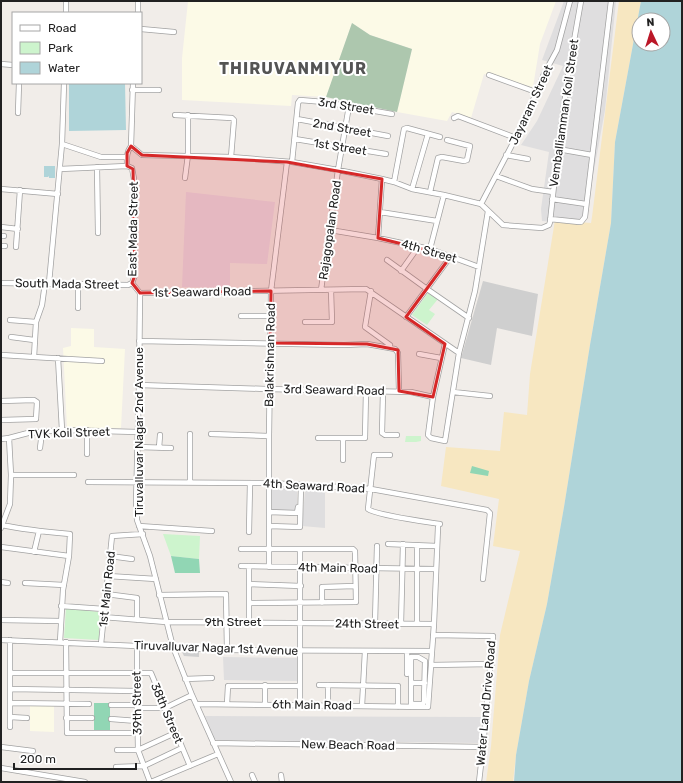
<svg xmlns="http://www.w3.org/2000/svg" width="683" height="783" font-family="Rubik,sans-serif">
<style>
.residential{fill:#dfdedf}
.industrial{fill:#e9dce8}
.education{fill:#fcfae7}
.religious{fill:#cfcfcf}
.sand{fill:#f7e7c1}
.cemetery{fill:#adc7ae}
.park{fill:#cdf4cd}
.pitch{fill:#91d6b4}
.water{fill:#afd4d9;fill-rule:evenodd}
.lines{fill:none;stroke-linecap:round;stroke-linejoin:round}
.minor-casing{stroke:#a2a2a2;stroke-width:6}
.minor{stroke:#fff;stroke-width:4.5}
.marked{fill:#d62828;fill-opacity:0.2;stroke:#d62828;stroke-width:3;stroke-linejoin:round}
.labels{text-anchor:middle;stroke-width:4;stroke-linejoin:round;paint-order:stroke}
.street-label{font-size:12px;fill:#212121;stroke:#fff}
.district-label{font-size:16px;font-weight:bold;letter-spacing:1px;fill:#545454;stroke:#fff}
</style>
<rect width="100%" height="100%" fill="#f1ede9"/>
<!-- residential -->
<path class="residential" d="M564,1H616L605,110L584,225L542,221L541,209L549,152L521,145L537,121L563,66L542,60Z
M272,487L297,488V514L272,513Z
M325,489V528L302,526L305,491Z
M223,657L300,658L299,681L224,680Z
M205,716L481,717L479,743L217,740L214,739Z"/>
<!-- industrial -->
<path class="industrial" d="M186,192L275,202L267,264L230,263V288L182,287Z"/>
<!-- education -->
<path class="education" d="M188,1H556L540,44L533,87L484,74L471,118L452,112L447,121L397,112L412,49L370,35L352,23L326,97L292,95L291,106L182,100V58Z
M71,328L94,329V347L125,349L121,428H67L63,348L71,346Z
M30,705H54V732L30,731Z"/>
<!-- religious -->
<path class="religious" d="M483,281L538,294L532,336L497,328L491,365L461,358Z
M182,652H199V657L184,656Z"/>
<!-- sand -->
<path class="sand" d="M619,1H641L615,142L611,223L590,345L564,507L547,604L529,681L516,755L513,782H486L491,746L500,635L520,551L493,546L499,499L441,486L446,447L500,451L504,412L527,415L530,374L555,220L591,223L592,217Z"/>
<!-- cemetery -->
<path class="cemetery" d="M352,23L370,35L412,49L397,112L326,97Z"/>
<!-- park -->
<path class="park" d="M428,293L438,299L429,310L435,314L427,325L412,315Z
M406,436H421V441L416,442H405Z
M163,534L200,536L199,559L171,556Z
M66,608L99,612V640L64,638Z"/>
<!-- pitch -->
<path class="pitch" d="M472,466L489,471L488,476L470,473Z
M171,556L199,559L200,573H175Z
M94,703H110V732H94Z"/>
<!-- water -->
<path class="water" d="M641,1H682V782H514L516,755L529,681L547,604L564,507L590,345L611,223L615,142ZM639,20H663V44H639Z
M69,83H125L126,130L69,131Z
M44,166H55V178H49V176L48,177H44Z"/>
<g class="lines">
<!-- minor casing -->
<g class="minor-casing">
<path id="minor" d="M66,13V1
M138,13V1
M141,29L174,32
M1,64L13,65
M489,75L536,92
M132,90H159
M18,113L19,83
M175,115L232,118L234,120L231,157
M454,118L458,116L516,138
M297,119L388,136
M295,139L386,154
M62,144L101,157H127
M131,146L142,155L231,157L292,162L338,170L382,179L394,182L412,189L444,195L481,204L503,225L542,228L549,225L550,222L558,149L569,69L581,1
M558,149L592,155
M506,155L528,159
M292,162L298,103L300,100L324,102L392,114
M97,167L98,233
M60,169L127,166
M496,176L532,189L553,192
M185,178L188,155V115
M394,182L404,129L407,128L440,137
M1,189L58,194
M412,189L428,134
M430,192L438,158L442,157L464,161L467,160L470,146L447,140
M552,199L586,204
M481,204L523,124L544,74L557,50L570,1
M380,212L437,221
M550,219L579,222H581L585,217L611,1
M1,227L18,229
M330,230L378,238L430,249L479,267
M1,236H4
M378,238L382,179
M1,246H5
M16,247L20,190
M430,249L444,195
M387,260L427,289L469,318
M401,271L416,250
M1,283L128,285L132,283
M45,283L42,305L36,322L34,357L102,361
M49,283L62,144L64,83
M132,283L140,293L139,385L136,503L137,520L150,556L173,647L192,695L231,782
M132,283L135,275L134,179L132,168L127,166C127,158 126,153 131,146L133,83
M321,290L338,170L349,106
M371,291L365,327L390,345
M140,293L366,289L459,353
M78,308V284
M241,316H271
M406,317L451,256
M10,320L36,322
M305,322H332L331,290
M11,337L34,340
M139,341L344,345L367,344L395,349L398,353L399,391
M445,344L433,397L428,435L431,438L445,441L459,353L475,291L488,211
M419,354L441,358
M2,355L34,357
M58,358L62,430
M139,385L266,389L411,392L433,397
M383,392L382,433L385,435H397
M453,392L490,396
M1,401L34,400L37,402L36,419L1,420
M211,434L269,436
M318,438H365L366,391
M1,439L9,438L28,433L62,430L138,432
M137,447L171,448
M40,448L42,432
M159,448L160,435
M87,454V430
M390,455H374L368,509C375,515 427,522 440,524
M343,460V438
M11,475H74
M88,482L269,483L358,488L371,489L487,510L490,513L483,579
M190,482V434
M269,512L297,513L298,507
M2,525C25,530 47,532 70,534L69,556L63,590L60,642
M139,526L212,531
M269,526L300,527L301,485
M1,528L10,504L11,475L9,438
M249,532L250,483
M388,544L437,546
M417,545V624
M1,547L69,556
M241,549H353L355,551L356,602L249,603
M34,552L39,531
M110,556L132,559
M241,566L435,569
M249,566V622
M269,567V436L271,291L287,162
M108,576L156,579
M1,582L8,583
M25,583L64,585
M249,584L301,586
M106,594L137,598V620
M159,595L226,594L227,650
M322,603V587L355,586
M61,606L104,609
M103,617L166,622L434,624
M1,620L61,621
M375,623L377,546
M401,624L403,544
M433,635L493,636L483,747L479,782
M1,640L227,650L432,651
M66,642L67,733H137
M101,644L112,536L143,534
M137,646V691L138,750L150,782
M407,651V674
M411,657H418L425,661L424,702L423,704H411Z
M431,665L492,664
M10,673H151L190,766
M185,679L212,678
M411,683H425
M265,685V704
M319,685L398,686V707
M10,689L137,691
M10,703L89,704
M196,704L428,707L434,624L438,527
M227,704L228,686H300
M111,705H137
M300,705V549
M328,705V685
M362,706L365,651
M137,708H165L192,695
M10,717L27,718
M66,718H92
M111,719L137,721
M10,727V640
M213,743L483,747
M1,747L33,751
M117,750H138L175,733
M116,767L144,766L182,748
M1,768L85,782
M252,775L255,782
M281,775L282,782
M151,782L218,754"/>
</g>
<!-- minor -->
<use href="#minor" class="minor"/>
</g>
<!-- marked area -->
<path class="marked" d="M131,146L142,155L287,162L382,179L378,238L451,256L406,317L445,344L433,397L399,391L398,350L367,344L270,343L271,291L140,293L132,283L135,275L133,169L127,166V153Z"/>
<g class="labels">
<!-- street labels -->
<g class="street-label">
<text transform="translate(531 105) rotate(-65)" y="4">Jayaram Street</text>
<text transform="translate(346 106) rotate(9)" y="4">3rd Street</text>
<text transform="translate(564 113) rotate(-82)" y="4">Vemballiamman Koil Street</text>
<text transform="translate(342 128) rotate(10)" y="4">2nd Street</text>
<text transform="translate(340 147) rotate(9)" y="4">1st Street</text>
<text transform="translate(133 229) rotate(-89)" y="4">East Mada Street</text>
<text transform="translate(330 230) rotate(-82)" y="4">Rajagopalan Road</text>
<text transform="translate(429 251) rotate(16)" y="4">4th Street</text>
<text transform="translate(67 284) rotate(1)" y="4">South Mada Street</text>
<text transform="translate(202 292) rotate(-1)" y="4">1st Seaward Road</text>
<text transform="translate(270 355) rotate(-89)" y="4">Balakrishnan Road</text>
<text transform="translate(334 390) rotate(1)" y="4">3rd Seaward Road</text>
<text transform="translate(139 432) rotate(-90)" y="4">Tiruvalluvar Nagar 2nd Avenue</text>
<text transform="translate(69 433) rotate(-2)" y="4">TVK Koil Street</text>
<text transform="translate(314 486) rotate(3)" y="4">4th Seaward Road</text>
<text transform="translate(338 568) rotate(1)" y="4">4th Main Road</text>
<text transform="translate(107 589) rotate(-84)" y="4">1st Main Road</text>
<text x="233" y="626">9th Street</text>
<text transform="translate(367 624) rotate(1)" y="4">24th Street</text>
<text transform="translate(216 648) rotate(2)" y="4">Tiruvalluvar Nagar 1st Avenue</text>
<text transform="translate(137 703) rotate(-91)" y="4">39th Street</text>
<text transform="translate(486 703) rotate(-85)" y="4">Water Land Drive Road</text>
<text transform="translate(312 705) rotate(1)" y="4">6th Main Road</text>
<text transform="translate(167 713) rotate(67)" y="4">38th Street</text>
<text transform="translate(348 745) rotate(1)" y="4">New Beach Road</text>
</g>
<!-- district labels -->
<g class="district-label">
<text x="293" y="74">THIRUVANMIYUR</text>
</g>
</g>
<!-- border -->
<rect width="683" height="783" fill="none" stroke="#212121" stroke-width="4"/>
<!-- legend -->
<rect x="12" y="12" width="130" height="72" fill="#ffffff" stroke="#a6a6a6"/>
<rect x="20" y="25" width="20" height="6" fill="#ffffff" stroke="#a6a6a6"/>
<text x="48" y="32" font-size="12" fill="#212121">Road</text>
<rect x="20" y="42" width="20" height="12" fill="#cdf4cd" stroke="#a6a6a6"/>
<text x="48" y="52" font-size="12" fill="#212121">Park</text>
<rect x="20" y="62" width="20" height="12" fill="#afd4d9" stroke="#a6a6a6"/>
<text x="48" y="72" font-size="12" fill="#212121">Water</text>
<!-- north arrow -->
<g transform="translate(651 32) rotate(356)"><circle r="19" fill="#ffffff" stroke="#a6a6a6"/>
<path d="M0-3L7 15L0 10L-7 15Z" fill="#bb1728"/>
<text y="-6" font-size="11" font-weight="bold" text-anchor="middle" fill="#212121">N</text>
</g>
<!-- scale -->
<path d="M14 763v6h122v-6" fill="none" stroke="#212121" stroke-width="2"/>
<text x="20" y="763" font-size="12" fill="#212121" stroke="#ffffff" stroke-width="3" paint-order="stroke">200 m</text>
</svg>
